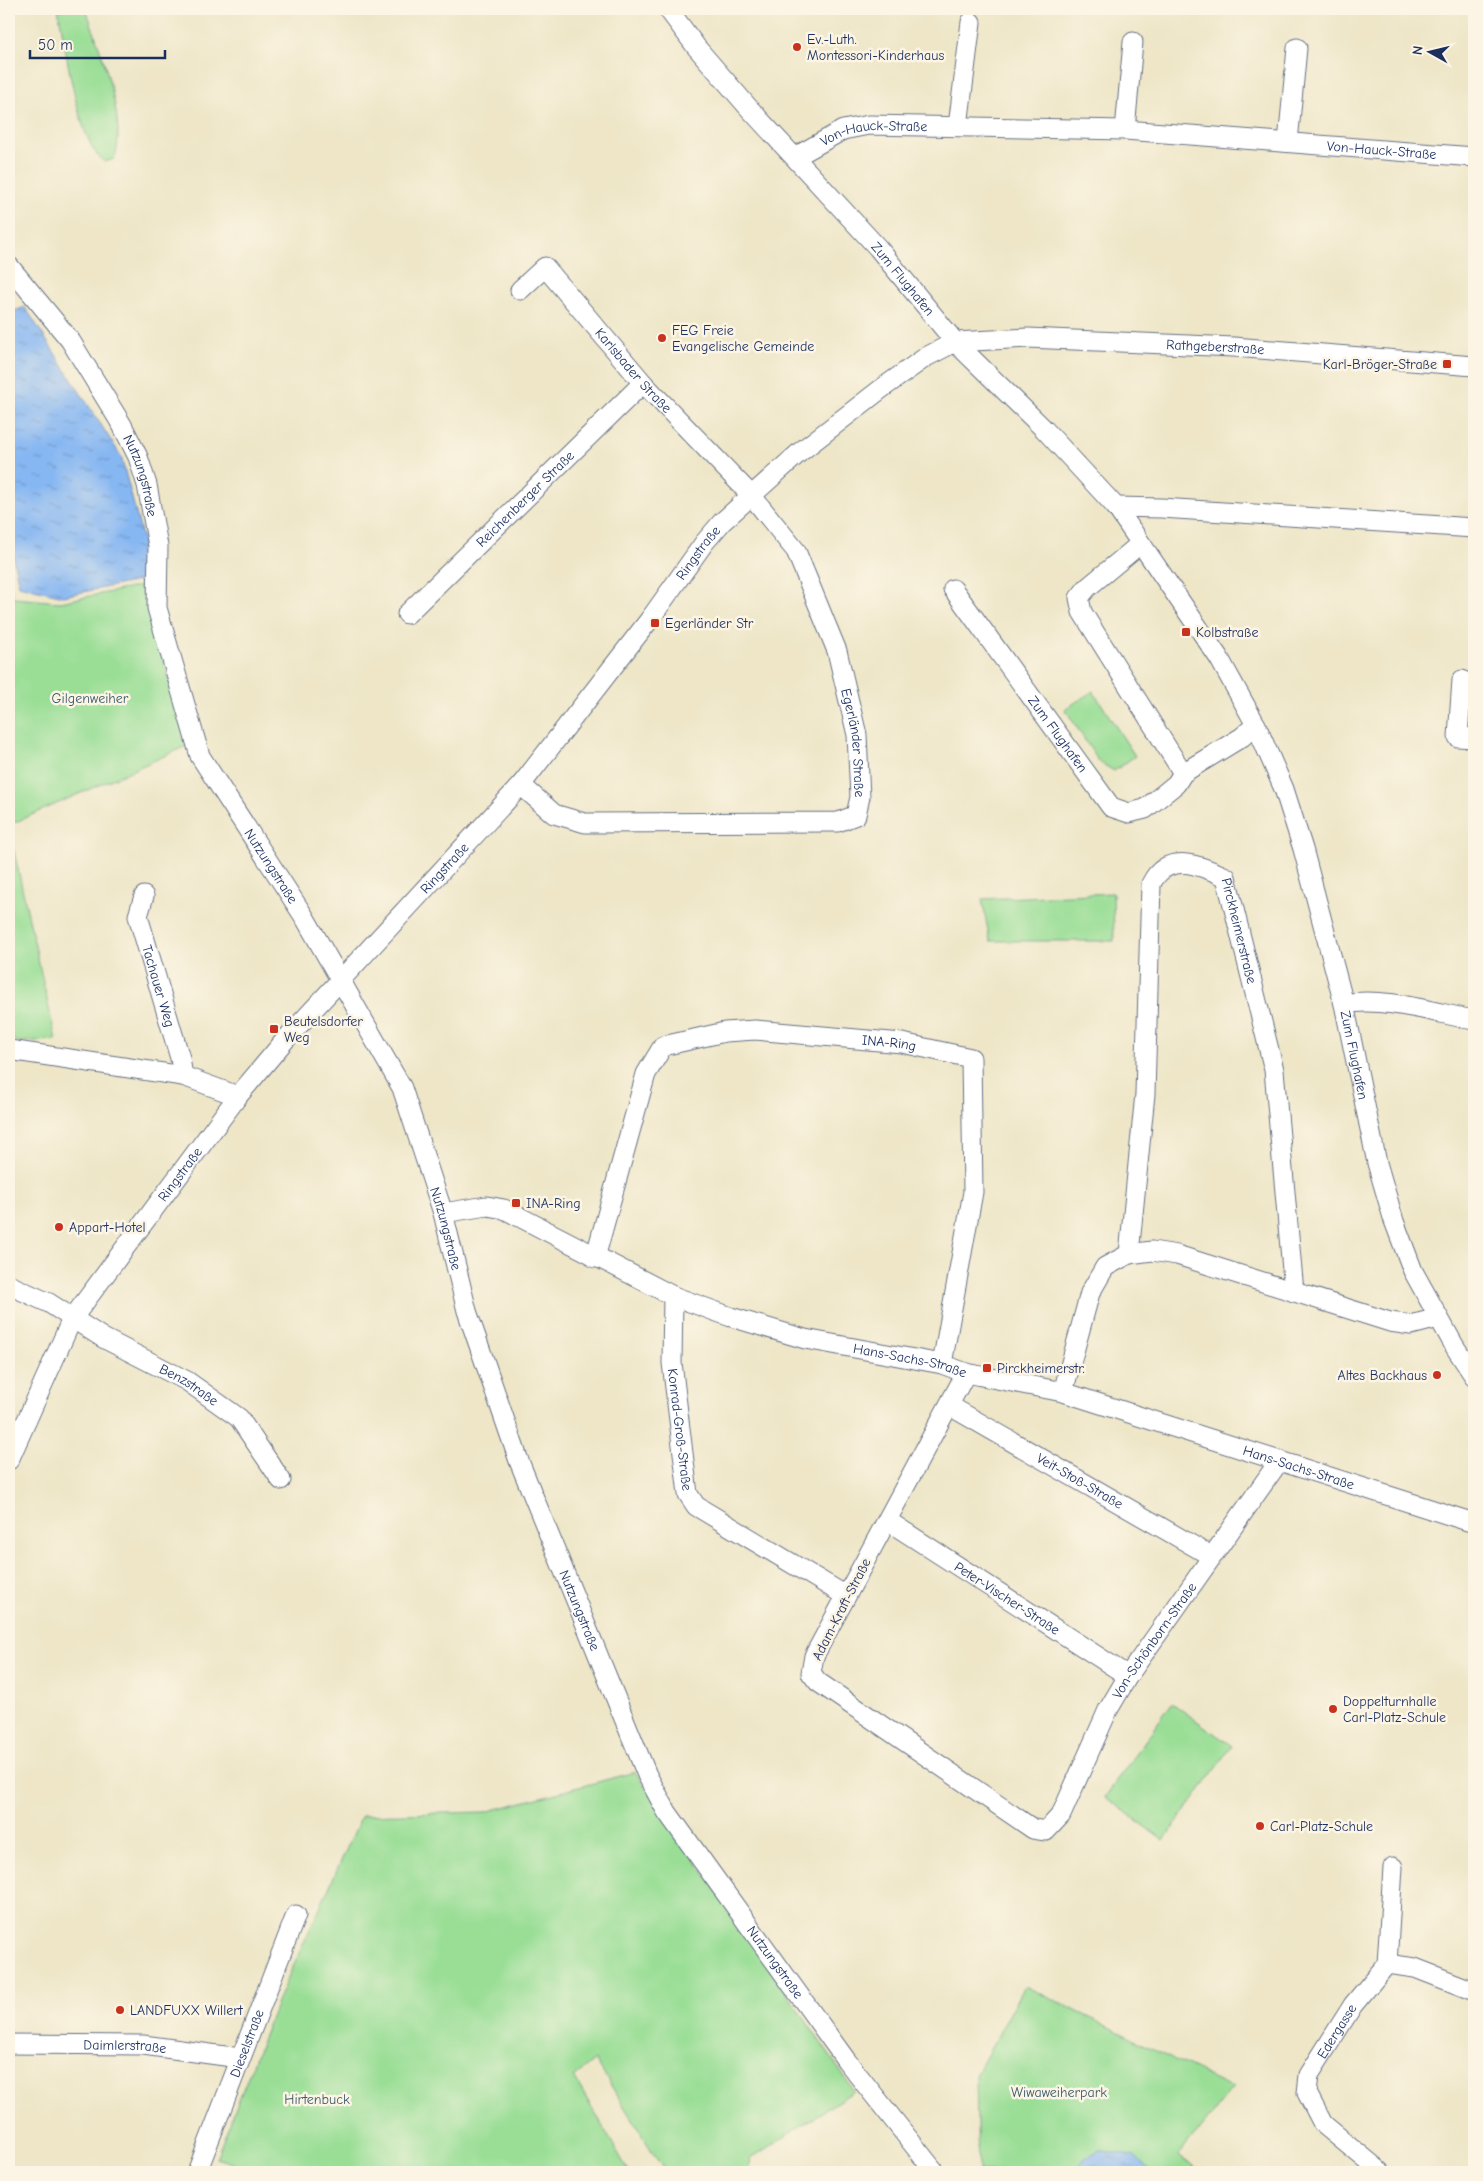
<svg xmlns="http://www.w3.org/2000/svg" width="1483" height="2181" font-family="'Comic Neue',sans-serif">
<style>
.green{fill:#9ade96;stroke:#5a867a}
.water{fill:url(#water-ripples);stroke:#5173a8}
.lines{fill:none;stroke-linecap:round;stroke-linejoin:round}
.minor-casing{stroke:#656f83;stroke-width:21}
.minor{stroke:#fff;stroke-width:19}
.poi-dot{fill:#c8321e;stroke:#fcf5e5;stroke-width:2}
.labels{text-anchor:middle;stroke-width:5;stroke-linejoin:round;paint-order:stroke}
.poi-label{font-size:14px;fill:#1b2f5e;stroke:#fcf5e5;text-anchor:start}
.street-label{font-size:14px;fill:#1b2f5e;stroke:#fcf5e5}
.park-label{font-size:14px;fill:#3b5b6c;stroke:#fcf5e5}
</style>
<defs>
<pattern id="water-ripples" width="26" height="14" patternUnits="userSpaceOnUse" patternTransform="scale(1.25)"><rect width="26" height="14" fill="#87b7f2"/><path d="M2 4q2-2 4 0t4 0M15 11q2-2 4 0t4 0" fill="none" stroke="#6e95c7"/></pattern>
</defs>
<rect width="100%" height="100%" fill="#fcf5e5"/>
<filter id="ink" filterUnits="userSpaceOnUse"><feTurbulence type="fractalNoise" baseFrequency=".02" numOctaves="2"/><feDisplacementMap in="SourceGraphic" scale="10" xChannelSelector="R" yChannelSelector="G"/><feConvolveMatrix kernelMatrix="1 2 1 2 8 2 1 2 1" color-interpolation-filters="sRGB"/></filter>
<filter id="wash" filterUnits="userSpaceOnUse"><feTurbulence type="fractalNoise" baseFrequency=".0096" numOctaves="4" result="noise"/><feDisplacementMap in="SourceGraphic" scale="20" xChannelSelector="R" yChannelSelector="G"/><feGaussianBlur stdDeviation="1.12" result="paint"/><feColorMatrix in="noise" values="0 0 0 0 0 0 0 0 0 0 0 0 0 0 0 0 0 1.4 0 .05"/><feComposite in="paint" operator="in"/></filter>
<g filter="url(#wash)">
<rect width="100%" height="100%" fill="#eee6c7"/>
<!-- green -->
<path class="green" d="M58,9H86C98,44 129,124 114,159L105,162C77,145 65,41 58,9Z
M9,578L13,598L60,602L141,586L189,745L9,825Z
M1093,691L1135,756L1114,771L1099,762L1065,709Z
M9,829L56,1040L19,1042L9,1038Z
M1113,893L1114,941H990L982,899Z
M1172,1703L1232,1746L1164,1840L1105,1797Z
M635,1772L854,2091L750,2159L748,2172H665L595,2060L574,2077L629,2172H258L216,2158L280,1995L362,1815L485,1812Z
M1025,1986L1233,2088L1179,2155L1199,2172H978L976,2075Z"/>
<!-- water -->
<path class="water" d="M25,307L121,456L148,559L143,580L63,596L19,585L9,540V313Z
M1099,2150L1135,2157L1153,2172H1075L1084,2159Z"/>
</g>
<g filter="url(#ink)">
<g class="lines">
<!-- minor casing -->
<g class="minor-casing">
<g id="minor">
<path id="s1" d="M668,9L697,48L748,107L878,248L955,342L1044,429L1116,507L1219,658L1256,725L1284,789L1303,849L1344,1004L1377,1163L1394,1221L1413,1271L1455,1347L1474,1376"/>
<path d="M958,126L971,22"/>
<path d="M1125,130L1133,42"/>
<path d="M1288,142L1297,48"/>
<path id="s2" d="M795,157L843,130L869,125L1125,130L1474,157"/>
<path id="s3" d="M9,266L70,340L122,425L138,457L147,485L158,546L157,608L200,756L305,918L402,1088L443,1213L467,1311L519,1461L647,1775L667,1812L846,2060L935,2172"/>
<path id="s4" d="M520,290L545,267L643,383L751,495L796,551L837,651L857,735L860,797L856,815L838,822L585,823L554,814L521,785"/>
<path d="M1116,507L1161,508L1474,528"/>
<path d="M1140,544L1087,588L1079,598L1082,612L1183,773"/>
<path id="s5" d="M953,589L1111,807L1129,813L1145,809L1176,784L1183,773L1242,737L1256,725"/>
<path id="s6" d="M407,614L643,383"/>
<path d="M1462,680L1458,737L1474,738"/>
<path id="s7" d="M144,896L138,916L180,1058L183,1076"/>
<path d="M1344,1004C1383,996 1435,1013 1474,1020"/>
<path d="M9,1050L183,1076L238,1096"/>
<path id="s8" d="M443,1213L487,1206L504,1209L673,1296L731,1317L805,1339L942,1364L966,1373L1063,1392L1474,1523"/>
<path id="s9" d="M1129,1254L1145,1094L1151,884C1167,851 1200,865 1226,877L1274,1070L1294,1292"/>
<path id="s10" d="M595,1258L646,1074L663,1046L725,1032L755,1030L902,1043L971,1058L973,1192L942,1364"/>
<path id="s11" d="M9,1285L49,1303L103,1338L187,1381L239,1418L281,1480"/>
<path id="s12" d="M673,1296L672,1363L688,1494L696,1506L846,1596"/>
<path id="s13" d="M966,1373L814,1656L811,1673L818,1682L1033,1829L1046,1831L1061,1815L1108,1710L1128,1676L1280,1460"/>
<path d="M1063,1392L1090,1293L1105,1267L1129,1254L1152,1251L1177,1255L1390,1322L1411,1325L1438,1318"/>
<path id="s14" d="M950,1406L1211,1556"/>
<path id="s15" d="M9,1460L72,1319L238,1096L286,1039L521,785L650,619L704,543L722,522L800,452L881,389L926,357L955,342L1028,338L1234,347L1474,366"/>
<path id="s16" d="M888,1521L1128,1676"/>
<path d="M1387,1964L1415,1968L1474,1991"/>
<path id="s17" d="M9,2044L143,2045L240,2058"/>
<path id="s18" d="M197,2172L296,1915"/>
<path id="s19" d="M1381,2172L1323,2124L1307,2093L1309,2075L1353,2005L1387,1964L1393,1867"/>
</g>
</g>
<!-- minor -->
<use href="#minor" class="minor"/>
</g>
</g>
<!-- markers -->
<g class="poi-dot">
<circle cx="797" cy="47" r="5"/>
<circle cx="662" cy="338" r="5"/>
<rect x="1442" y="359" width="10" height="10" rx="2.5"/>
<rect x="650" y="618" width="10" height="10" rx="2.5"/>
<rect x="1181" y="627" width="10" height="10" rx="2.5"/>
<rect x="269" y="1024" width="10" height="10" rx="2.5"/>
<rect x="511" y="1198" width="10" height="10" rx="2.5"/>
<circle cx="59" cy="1227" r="5"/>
<rect x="982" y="1363" width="10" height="10" rx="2.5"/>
<circle cx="1437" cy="1375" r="5"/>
<circle cx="1333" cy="1709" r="5"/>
<circle cx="1260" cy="1826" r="5"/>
<circle cx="120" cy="2010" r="5"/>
</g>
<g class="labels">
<!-- poi labels -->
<g class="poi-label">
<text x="807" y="44">Ev.-Luth.<tspan x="807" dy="16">Montessori-Kinderhaus</tspan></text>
<text x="672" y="335">FEG Freie<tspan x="672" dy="16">Evangelische Gemeinde</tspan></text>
<text x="1437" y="369" text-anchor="end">Karl-Bröger-Straße</text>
<text x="665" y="628">Egerländer Str</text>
<text x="1196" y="637">Kolbstraße</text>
<text x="284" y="1026">Beutelsdorfer<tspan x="284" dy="16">Weg</tspan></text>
<text x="526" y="1208">INA-Ring</text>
<text x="69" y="1232">Appart-Hotel</text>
<text x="997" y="1373">Pirckheimerstr.</text>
<text x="1427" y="1380" text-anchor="end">Altes Backhaus</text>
<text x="1343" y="1706">Doppelturnhalle<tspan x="1343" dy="16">Carl-Platz-Schule</tspan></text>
<text x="1270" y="1831">Carl-Platz-Schule</text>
<text x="130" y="2015">LANDFUXX Willert</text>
</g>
<!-- street labels -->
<g class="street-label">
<text dy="5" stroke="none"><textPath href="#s2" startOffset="85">Von-Hauck-Straße</textPath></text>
<text dy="5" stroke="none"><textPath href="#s2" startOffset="595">Von-Hauck-Straße</textPath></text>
<text dy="5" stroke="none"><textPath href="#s1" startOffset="358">Zum Flughafen</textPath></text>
<text dy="5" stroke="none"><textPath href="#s15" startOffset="1740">Rathgeberstraße</textPath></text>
<text dy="5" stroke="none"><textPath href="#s4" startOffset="170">Karlsbader Straße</textPath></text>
<text dy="5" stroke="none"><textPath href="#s3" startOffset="250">Nutzungstraße</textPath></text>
<text dy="5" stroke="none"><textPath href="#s6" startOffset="165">Reichenberger Straße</textPath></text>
<text dy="5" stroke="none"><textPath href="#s15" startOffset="1145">Ringstraße</textPath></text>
<text dy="5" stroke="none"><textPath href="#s5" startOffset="179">Zum Flughafen</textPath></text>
<text dy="5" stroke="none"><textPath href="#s4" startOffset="615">Egerländer Straße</textPath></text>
<text dy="5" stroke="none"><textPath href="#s3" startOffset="670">Nutzungstraße</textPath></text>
<text dy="5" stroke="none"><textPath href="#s15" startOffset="740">Ringstraße</textPath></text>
<text dy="5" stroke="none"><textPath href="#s9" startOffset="512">Pirckheimerstraße</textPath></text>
<text dy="5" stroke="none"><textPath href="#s7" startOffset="94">Tachauer Weg</textPath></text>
<text dy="5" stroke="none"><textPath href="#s10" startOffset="452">INA-Ring</textPath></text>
<text dy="5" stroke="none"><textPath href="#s1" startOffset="1275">Zum Flughafen</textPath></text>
<text dy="5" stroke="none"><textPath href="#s15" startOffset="335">Ringstraße</textPath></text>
<text dy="5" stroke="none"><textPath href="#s3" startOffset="1075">Nutzungstraße</textPath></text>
<text dy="5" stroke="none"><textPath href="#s8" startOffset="498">Hans-Sachs-Straße</textPath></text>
<text dy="5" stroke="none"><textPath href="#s11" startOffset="206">Benzstraße</textPath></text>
<text dy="5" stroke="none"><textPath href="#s12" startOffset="134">Konrad-Groß-Straße</textPath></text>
<text dy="5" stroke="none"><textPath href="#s8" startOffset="902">Hans-Sachs-Straße</textPath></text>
<text dy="5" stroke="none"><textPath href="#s14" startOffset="150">Veit-Stoß-Straße</textPath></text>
<text dy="5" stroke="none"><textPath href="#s16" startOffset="142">Peter-Vischer-Straße</textPath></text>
<text transform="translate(841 1609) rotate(-63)" y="5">Adam-Kraft-Straße</text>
<text dy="5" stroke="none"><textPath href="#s3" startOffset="1480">Nutzungstraße</textPath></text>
<text dy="5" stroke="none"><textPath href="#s13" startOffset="844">Von-Schönborn-Straße</textPath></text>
<text dy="5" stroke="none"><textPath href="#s3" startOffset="1885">Nutzungstraße</textPath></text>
<text dy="5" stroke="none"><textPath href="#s19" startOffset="180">Edergasse</textPath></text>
<text dy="5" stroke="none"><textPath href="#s18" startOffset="138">Dieselstraße</textPath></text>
<text dy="5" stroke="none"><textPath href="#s17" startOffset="116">Daimlerstraße</textPath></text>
</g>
<!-- park labels -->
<g class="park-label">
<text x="90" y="703">Gilgenweiher</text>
<text x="1059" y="2097">Wiwaweiherpark</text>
<text x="317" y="2104">Hirtenbuck</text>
</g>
</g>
<!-- margin -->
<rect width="1483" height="2181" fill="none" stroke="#fcf5e5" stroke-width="30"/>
<!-- north arrow -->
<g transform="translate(1430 52) rotate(278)" stroke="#fcf5e5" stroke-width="4" paint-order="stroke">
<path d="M0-4L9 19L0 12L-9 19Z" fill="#1b2f5e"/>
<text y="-8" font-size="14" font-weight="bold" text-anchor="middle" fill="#1b2f5e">N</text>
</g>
<!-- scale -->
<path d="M30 50v8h135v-8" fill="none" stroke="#1b2f5e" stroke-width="2.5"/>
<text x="38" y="50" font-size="15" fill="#1b2f5e" stroke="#fcf5e5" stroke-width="4" paint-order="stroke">50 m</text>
</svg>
